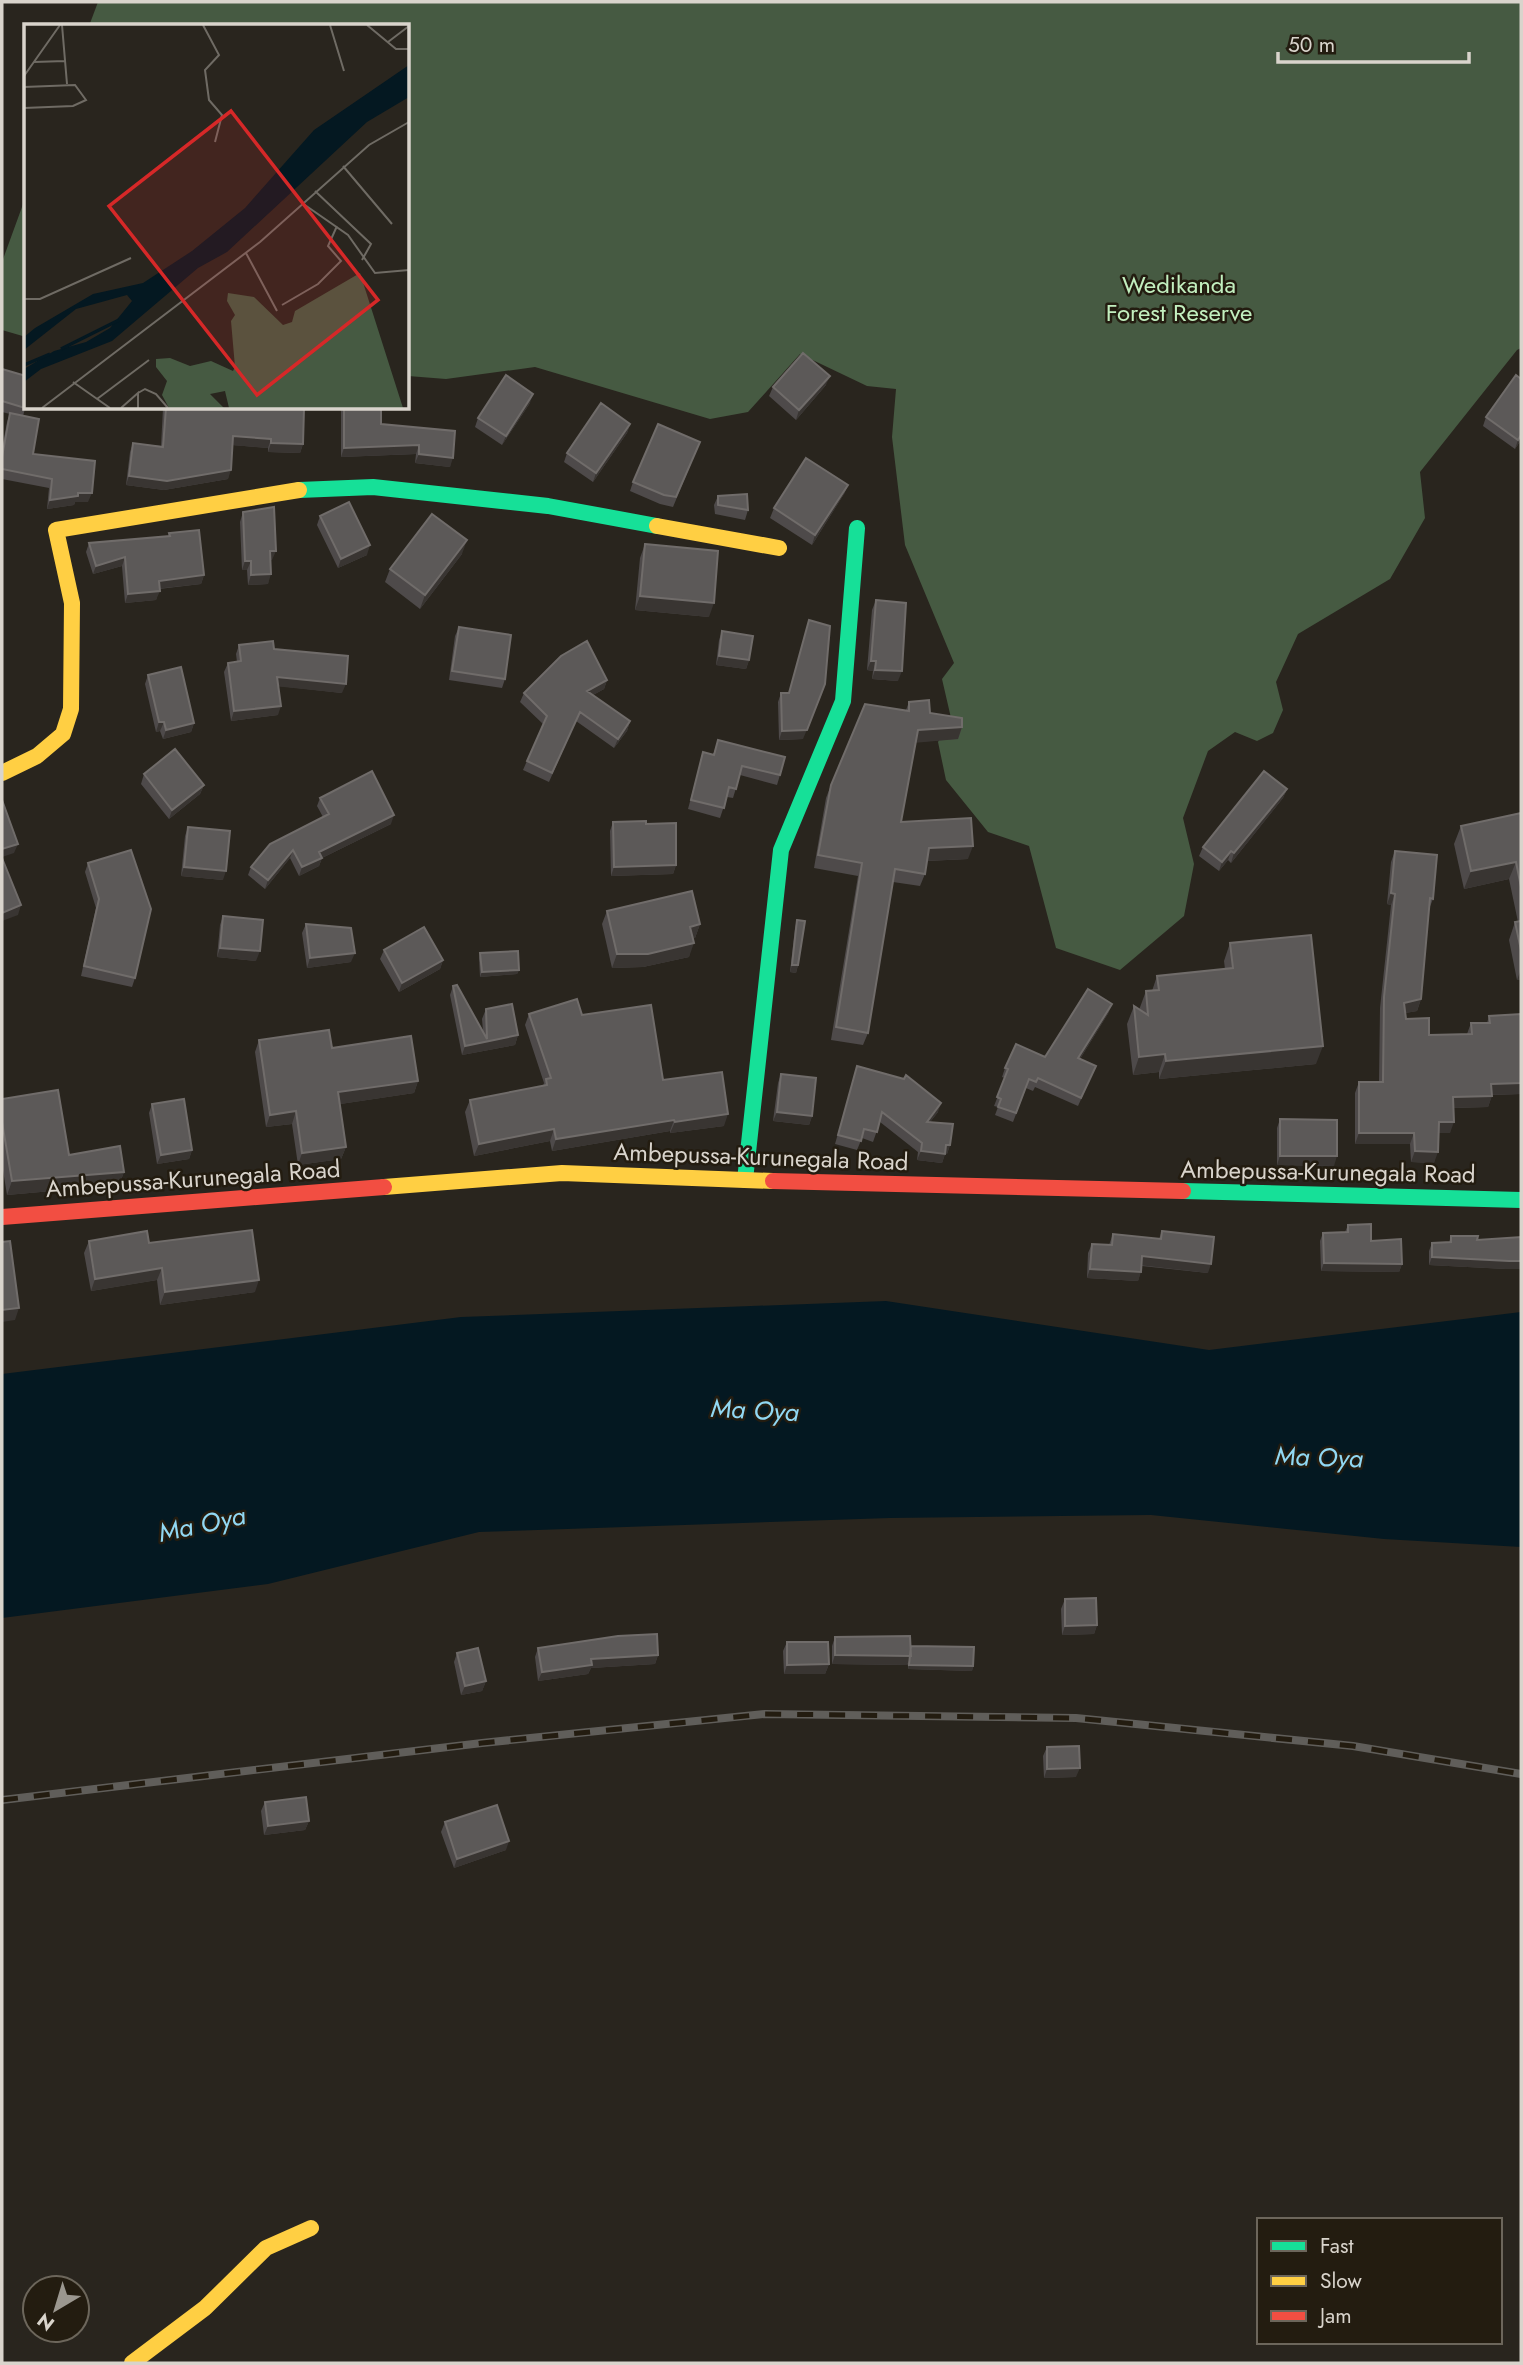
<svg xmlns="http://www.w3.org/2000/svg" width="1523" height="2365" font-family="Jost,sans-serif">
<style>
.forest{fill:#465a42}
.water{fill:#041821}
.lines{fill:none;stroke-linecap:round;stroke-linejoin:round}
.fast{stroke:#16e098;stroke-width:16}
.slow{stroke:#ffcf43;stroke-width:16}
.jam{stroke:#f24e42;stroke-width:16}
.rail-casing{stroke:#605e5a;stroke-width:8}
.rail{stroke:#231c10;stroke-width:5;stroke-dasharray:16;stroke-linecap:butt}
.wall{fill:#4e4a4a}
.shaded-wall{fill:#393532}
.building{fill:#5c5958;stroke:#706c6a;stroke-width:2}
.labels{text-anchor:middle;stroke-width:5;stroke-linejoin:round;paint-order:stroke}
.park-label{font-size:24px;fill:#c2efbf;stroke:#231c10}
.street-label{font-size:24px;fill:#d9d4cc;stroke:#231c10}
.water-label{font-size:26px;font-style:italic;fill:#91d8f3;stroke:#231c10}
.inset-river{fill:none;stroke:#041821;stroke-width:3.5}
.inset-road{fill:none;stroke:#6f6b64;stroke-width:2}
.view{fill:#d62828;fill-opacity:0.15;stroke:#d62828;stroke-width:3.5}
.inset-edge{fill:none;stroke:#d9d4cc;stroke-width:3.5}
</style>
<rect width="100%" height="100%" fill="#29251e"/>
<!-- forest -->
<path class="forest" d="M98,2H1521V348L1517,350L1420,472L1425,518L1390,579L1298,634L1276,682L1283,710L1273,733L1257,741L1235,732L1208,751L1183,818L1194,864L1184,916L1120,970L1056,948L1029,846L988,832L946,780L938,742L951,718L942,679L954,663L905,545L892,437L896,389L867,386L800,354L748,412L710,419L535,367L446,379L408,376V26H89Z
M26,196V337L2,330V262Z"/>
<!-- water -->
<path class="water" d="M886,1301L1209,1350L1521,1312V1547L1384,1539L1151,1515L890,1518L479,1532L268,1584L2,1618V1374L461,1317Z"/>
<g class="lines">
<!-- fast -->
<path class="fast" d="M299,490L373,487L548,506L657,526
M745,1180L781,850L843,701L857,528
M1183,1191L1521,1200"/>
<!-- slow -->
<path class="slow" d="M657,526L779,548
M2,773L37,756L63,734L71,709L72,603L56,530L299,490
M384,1187L562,1173L773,1181
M132,2363L205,2308L266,2248L311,2228"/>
<!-- jam -->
<path class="jam" d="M773,1181L1183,1191
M2,1217L384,1187"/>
<!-- rail casing -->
<g class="rail-casing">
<path id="rail" d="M2,1800L482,1743L765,1714L1076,1718L1353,1746L1521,1774"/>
</g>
<!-- rail -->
<use href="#rail" class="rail"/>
</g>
<!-- wall -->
<path class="wall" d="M2,369L26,405L23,416L33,454L88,502H75L74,505L47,509L49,488L2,479V449L7,422L10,414L2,412Z
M1521,379V440L1515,449L1483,426L1486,417Z
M826,385L796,420L769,396L773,387Z
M530,403L502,445L475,427L478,418Z
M163,408H304L303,444L300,453L268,452V448L233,445L228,479L164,490L126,485L130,452L133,443L161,446Z
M342,408H381V424L455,431L450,467L415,463L416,454L341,457V411Z
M630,424L627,433L593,482L564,462L567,453Z
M700,442L673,507L660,504L630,491L633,482Z
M848,485L844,494L812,545L770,518L774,508Z
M718,496L748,510L745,520L715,514L714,505Z
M243,512L272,560H271L268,584L248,585L247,570H242L240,522Z
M320,516L367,555L338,568L317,525Z
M169,533L204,575L201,584L159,589L156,600L125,603L122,566L93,574L86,552L89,543L168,536Z
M645,544L709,617L635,610L640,558Z
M462,554L420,609L385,582L390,569Z
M876,600L898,681L872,679L873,671L867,670L872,610Z
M809,620L803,739L779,740L778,702L781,693H789Z
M459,627L505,679L502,688L449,680L455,636Z
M722,631L749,660L746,669L716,665L719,640Z
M239,645L274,649L342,693L279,686L278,715L231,721L224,672L228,663L237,662L236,654Z
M148,675L194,723L191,732L163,739L160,731L156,732L145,684Z
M607,680L604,689L593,695L630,721L627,731L614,748L576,721L549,782L523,770L543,724L520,702L524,693Z
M909,702L930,713L962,727L958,739L915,742L901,822L968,859L927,861L925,874L920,886L893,882L868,1033L863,1045L831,1040L858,876L814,868L826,798L831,785L906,710Z
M718,740L780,775L777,785L740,775L733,798L727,797L720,818L688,809L703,752L713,755Z
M144,774L204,785L200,794L169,819L141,784Z
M1287,789L1283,798L1231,863L1228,860L1219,871L1199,856L1203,847Z
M320,798L391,824L322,858L319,866L299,876L290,858L265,889L248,875L251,867L323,817L317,806Z
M1521,813V979L1517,980L1509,940L1515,922H1518L1509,879L1464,889L1454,844L1461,826Z
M613,822L646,824L676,865L673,874L611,876L610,831Z
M188,827L223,880L181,876L185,836Z
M1395,851L1433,899L1429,909L1421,999L1417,1011L1405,1013L1406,1019L1429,1035L1467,1034L1471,1023H1487L1489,1016L1521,1094L1492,1095L1488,1107L1453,1108L1450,1133H1439L1434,1163L1411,1162L1410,1144H1355V1093L1359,1082H1379L1380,1008L1391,905L1387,904L1391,862Z
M88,863L135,978L132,987L81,976L96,908L85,872Z
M607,911L700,924L695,938H693L689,957L643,967L612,968L602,924Z
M223,916L256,961L217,957L220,925Z
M797,920L798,965L796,973L790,972L795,928Z
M306,924L351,962L307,968L302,933Z
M1230,943L1316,1064L1159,1079V1072L1133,1075L1127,1024L1134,1006L1139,1010L1146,991H1152L1157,976L1225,969L1224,961Z
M384,950L443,960L440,969L399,992L380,959Z
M480,953L519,970L517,974L480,977L479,958Z
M453,986L483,1031L482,1019L486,1009L518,1035L515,1045L462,1055L450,995Z
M1109,1012L1080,1059L1092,1075L1078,1106L1035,1087L1033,1091L1026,1088L1013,1122L995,1115L998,1107L994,1106L1005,1078L1002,1077L1005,1068L1045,1057Z
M529,1014L582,1015L663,1080L724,1126L670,1133V1131L552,1151L550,1141L474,1156L465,1112L470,1100L543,1086L544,1083L525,1025Z
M259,1040L332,1048L418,1081L414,1093L340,1104L346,1147L341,1159L298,1165L292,1124L266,1127L255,1052Z
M857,1066L938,1112L930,1122L950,1145L947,1154H945L942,1163L917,1160L918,1152L880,1122L873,1142L862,1138L857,1150L835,1144Z
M781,1074L812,1116L809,1125L773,1121L778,1083Z
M2,1099L69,1155L124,1172L119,1185L7,1195L2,1164Z
M152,1104L192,1150L189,1159L157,1164L149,1113Z
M1280,1119L1334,1166L1277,1165V1128Z
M1348,1225L1402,1264L1399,1272L1321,1271L1320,1241L1323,1233L1345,1232Z
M1162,1231L1208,1273L1142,1266L1138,1281L1087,1278L1088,1253L1092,1244L1109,1245L1113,1234L1159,1239Z
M1451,1236L1477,1240L1521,1237V1269H1506L1429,1265V1251L1432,1243L1449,1242Z
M89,1241L149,1243L255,1292L160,1305L157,1280L91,1291L84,1253Z
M1065,1599L1097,1625L1094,1634L1062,1635L1061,1609Z
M835,1637L911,1646L973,1666L972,1671L908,1669V1664L907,1665L832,1664V1646Z
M787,1642L829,1664L825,1674H784L783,1651Z
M538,1648L658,1655L655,1664L591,1668L588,1674L538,1681L535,1657Z
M457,1653L486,1681L482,1691L461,1695L454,1662Z
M1047,1747L1076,1777L1044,1778L1043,1756Z
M265,1802L309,1821L305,1830L264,1835L261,1811Z
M445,1822L506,1850L454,1868L441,1832Z"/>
<!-- shaded-wall -->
<path class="shaded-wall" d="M830,376L826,385L796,420L799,410Z
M533,394L530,403L502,445L506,436Z
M630,424L627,433L593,482L596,473Z
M1521,435V440L1515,449L1518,440Z
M233,436L271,439L268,448L230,445Z
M271,443L303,444L300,453L268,452Z
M419,445L416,454L341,457L344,448Z
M419,454L453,458L450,467L415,463Z
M231,470L228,479L164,490L126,485L129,476Z
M848,485L844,494L812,545L815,535Z
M78,493H92L88,502H75L74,505L47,509L50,500Z
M467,540L462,554L420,609L425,595Z
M370,545L367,555L338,568L341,559Z
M270,551H276L272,560H267Z
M125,557L122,566L93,574L96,566Z
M245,561H251L247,570H242Z
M271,574L268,584L248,585L251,575Z
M204,575L201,584L155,589L159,581Z
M160,591L156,600L125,603L128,594Z
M640,596L714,603L709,617L635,610Z
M719,656L749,660L746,669L716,665Z
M871,661H876L873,671L867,670Z
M875,670L902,671L898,681L872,679Z
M277,677L346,684L342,693L274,686Z
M607,680L604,689L584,700L587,691Z
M822,694L803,739L779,740L782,731Z
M281,706L278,715L231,721L234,711Z
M630,721L627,731L614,748L618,739Z
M159,722H164L160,731L156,732Z
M194,723L191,732L163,739L166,730Z
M962,727L958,739L913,743L918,730Z
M204,785L200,794L169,819L172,810Z
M1287,789L1283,798L1231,863L1234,853Z
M394,815L391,824L322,858L319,866L299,876L302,867L319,852Z
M18,844L14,853L2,857V849Z
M973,846L968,859L924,861L929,848Z
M293,850L290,858L265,889L268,880Z
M1231,851L1228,860L1219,871L1222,862Z
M1516,862L1509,879L1464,889L1471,871Z
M676,865L673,874L611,876L614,867Z
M184,867L226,871L223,880L181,876Z
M1391,893L1395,894L1391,905L1387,904Z
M21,905L18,915L2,921V913Z
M700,924L695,938L685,940L690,927Z
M694,943L689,957L643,967L612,968L617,954Z
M220,948L260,951L256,961L217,957Z
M355,953L351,962L307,968L310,958Z
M443,960L440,969L399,992L402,983Z
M792,965H798L796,973L790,972Z
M1521,969V979L1517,980Z
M519,970L517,974L480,977L482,972Z
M1421,999L1417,1011L1400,1014L1404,1003Z
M1112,1004L1109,1012L1075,1067L1078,1058Z
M518,1035L515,1045L462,1055L465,1046Z
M1323,1046L1316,1064L1159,1079L1166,1061Z
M1165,1054L1159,1072L1133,1075L1139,1057Z
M418,1081L414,1093L334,1105L338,1092Z
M1521,1083V1094L1487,1095L1491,1084Z
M1492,1096L1488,1107L1449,1108L1453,1097Z
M941,1103L938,1112L923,1131L927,1122Z
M296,1111L292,1124L266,1127L270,1115Z
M777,1112L812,1116L809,1125L773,1121Z
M728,1114L724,1126L670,1133L675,1122Z
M674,1120L670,1131L552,1151L556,1139Z
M1439,1122H1454L1450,1133H1435Z
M554,1129L550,1141L474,1156L479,1144Z
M1359,1133H1414L1410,1144H1355Z
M946,1145H950L947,1154H945L942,1163L917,1160L921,1151Z
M346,1147L341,1159L298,1165L302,1153Z
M192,1150L189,1159L157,1164L161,1155Z
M1415,1151L1438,1152L1434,1163L1411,1162Z
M1280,1156H1337L1334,1166L1277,1165Z
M124,1172L119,1185L7,1195L12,1181Z
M1142,1256L1211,1264L1208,1273L1139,1265Z
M1432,1257L1521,1261V1269H1506L1429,1265Z
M1324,1263L1402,1264L1399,1272L1321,1271Z
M162,1268L157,1280L91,1291L95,1279Z
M1090,1269L1141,1272L1138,1281L1087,1278Z
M259,1280L255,1292L160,1305L165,1292Z
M19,1308L15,1320L2,1322V1310Z
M1097,1625L1094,1634L1062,1635L1065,1626Z
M658,1655L655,1664L591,1668L588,1674L538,1681L542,1672L591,1659Z
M835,1655L911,1656L907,1665L832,1664Z
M829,1664L825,1674H784L787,1665Z
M909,1665L973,1666L972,1671L908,1669Z
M486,1681L482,1691L461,1695L465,1686Z
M1080,1768L1076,1777L1044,1778L1047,1769Z
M309,1821L305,1830L264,1835L268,1826Z
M509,1841L506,1850L454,1868L457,1859Z"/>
<!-- building -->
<path class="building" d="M803,353L830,376L799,410L773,387Z
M2,369L26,376V405L25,408L2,401Z
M506,375L533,394L506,436L478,418Z
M1516,375L1521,379V435L1518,440L1486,417Z
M601,403L630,424L596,473L567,453Z
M166,408H304L303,444L271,443V439L233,436L231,470L167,481L129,476L133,443L163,447Z
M344,408H381V424L455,431L453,458L419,454V445L344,448Z
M10,413L39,419L33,454L95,461L92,493H78V496L50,500L52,479L2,469V457Z
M658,424L700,442L676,497L664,495L633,482Z
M806,458L848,485L815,535L774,508Z
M747,494L748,510L718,505V496Z
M349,502L370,545L341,559L320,516Z
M274,507L276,551H270L271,574L251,575V561H245L243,512Z
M432,514L467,540L425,595L390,569Z
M199,530L204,575L159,581L160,591L128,594L125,557L96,566L89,543L170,536L169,533Z
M645,544L718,551L714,603L640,596Z
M876,600L906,603L902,671L875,670L876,661H871Z
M809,620L830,626L825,684L807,730L782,731L781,693H789Z
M459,627L511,635L505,679L452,671Z
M722,631L753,636L749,660L719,656Z
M273,641L274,649L348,656L346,684L277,677L281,706L234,711L228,663L241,661L239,645Z
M587,641L607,680L587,691L630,721L618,739L580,712L552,773L527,761L547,716L524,693L561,656Z
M181,667L194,723L166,730L164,722H159L148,675Z
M929,700L930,713L962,718V727L918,730L901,822L971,818L973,846L929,848L925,874L895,869L868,1033L836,1027L862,863L818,855L831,785L865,704L909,711V702Z
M718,740L785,757L780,775L742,766L736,789L729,787L724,808L691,800L703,752L714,755Z
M175,749L204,785L172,810L144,774Z
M372,771L394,815L319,852L322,858L302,867L293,850L268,880L251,867L270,844L329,814L320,798Z
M1264,771L1287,789L1234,853L1231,851L1222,862L1203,847Z
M2,800L18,844L2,849Z
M1521,813V887L1516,862L1471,871L1461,826Z
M646,821V824L676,823V865L614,867L613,822Z
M188,827L230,831L226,871L184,867Z
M131,850L151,909L135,978L84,966L99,899L88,863Z
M1395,851L1437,855L1433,899L1430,898L1421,999L1404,1003L1406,1019L1429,1018V1035L1472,1034L1471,1023H1490L1489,1016L1521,1014V1083L1491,1084L1492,1096L1453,1097L1454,1122H1439L1438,1152L1415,1151L1414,1133H1359V1082H1383L1384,997L1395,894L1391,893Z
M2,858L21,905L2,913Z
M692,891L700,924L690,927L694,943L648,954H617L607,911Z
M223,916L263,920L260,951L220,948Z
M797,920L805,921L798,965H792Z
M1521,921V950L1515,922Z
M306,924L351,928L355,953L310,958Z
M424,927L443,960L402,983L384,950Z
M1311,935L1323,1046L1166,1061L1165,1054L1139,1057L1134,1006L1148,1015L1146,991L1159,990L1157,976L1233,968L1230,943Z
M518,951L519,970L482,972L480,953Z
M457,985L487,1039L486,1009L512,1004L518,1035L465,1046L453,986Z
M1088,989L1112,1004L1078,1058L1096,1066L1081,1098L1038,1078L1036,1082L1029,1079L1016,1113L998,1107L1001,1099L997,1097L1008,1069L1005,1068L1016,1044L1045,1057Z
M577,999L582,1015L651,1005L663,1080L722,1072L728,1114L675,1122L674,1120L556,1139L554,1129L479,1144L470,1100L547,1085L546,1079L551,1078L529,1014Z
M329,1030L332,1048L411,1036L418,1081L338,1092L346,1147L302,1153L296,1111L270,1115L259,1040Z
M857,1066L904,1079L906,1075L941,1103L927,1122L953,1124L950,1145H946L945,1154L921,1151L922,1143L882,1112L877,1132L864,1129L861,1141L838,1135Z
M781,1074L816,1078L812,1116L777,1112Z
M58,1090L69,1155L120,1146L124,1172L12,1181L2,1122V1099Z
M184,1099L192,1150L161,1155L152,1104Z
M1280,1119L1337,1120V1156H1280Z
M1371,1224V1241L1401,1239L1402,1264L1324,1263L1323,1233L1348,1232V1225Z
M252,1230L259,1280L165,1292L162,1268L95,1279L89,1241L147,1231L149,1243Z
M1162,1231L1214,1237L1211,1264L1142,1256L1141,1272L1090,1269L1092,1244L1112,1245L1113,1234L1161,1239Z
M1451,1236H1478L1477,1240L1521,1237V1261H1509L1432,1257V1243L1451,1242Z
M10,1241L19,1308L2,1310V1242Z
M1096,1598L1097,1625L1065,1626V1599Z
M657,1634L658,1655L591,1659L592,1665L542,1672L538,1648L618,1636Z
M910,1636L911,1656L835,1655V1637Z
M787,1642H828L829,1664L787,1665Z
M911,1646L974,1647L973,1666L909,1665Z
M478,1648L486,1681L465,1686L457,1653Z
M1079,1746L1080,1768L1047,1769V1747Z
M306,1797L309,1821L268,1826L265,1802Z
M497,1805L509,1841L457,1859L445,1822Z"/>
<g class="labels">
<!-- park labels -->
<g class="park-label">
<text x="1179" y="293">Wedikanda<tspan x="1179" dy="28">Forest Reserve</tspan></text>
</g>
<!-- street labels -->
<g class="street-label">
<text transform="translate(761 1157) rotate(2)" y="8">Ambepussa-Kurunegala Road</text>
<text transform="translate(1328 1172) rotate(1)" y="8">Ambepussa-Kurunegala Road</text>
<text transform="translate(193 1179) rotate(-4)" y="8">Ambepussa-Kurunegala Road</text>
</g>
<!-- water labels -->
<g class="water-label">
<text transform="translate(755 1410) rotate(3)" y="9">Ma Oya</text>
<text transform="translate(1319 1457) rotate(2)" y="9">Ma Oya</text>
<text transform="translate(202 1524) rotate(-12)" y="9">Ma Oya</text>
</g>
</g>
<!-- overview -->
<g transform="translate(24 24)">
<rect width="385" height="385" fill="#29251e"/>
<path d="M336,249L379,384H205L201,367L186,370L200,384H145L138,371L143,357L132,343V335L146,334L166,342L187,337L209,347L211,343L207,297L211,291L203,277L204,269L230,273L259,301L268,298L271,287Z" fill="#465a42"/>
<path d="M385,41V73L343,98L203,228L174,244L88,317L17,345L0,358V345L30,327L62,318L86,304L108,277L103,271L52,285L0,326V313L11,304L69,270L119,259L168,227L221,184L290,106Z" fill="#041821"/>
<path class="inset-river" d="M37,325L95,296M0,341L26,330"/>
<path class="inset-road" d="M38,1L43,60M179,1L195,31L181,46L185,76L198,91L191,118M306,1L320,47M343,1L372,25H385M364,18L385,2M10,38L41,37M0,52L36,1M0,63L51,61L62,76L49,82L0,84M319,142L368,200M291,167L347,220L338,236M278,179L324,211L351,249L385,246M222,229L253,287M0,275H16L107,234M258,281L294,260L317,237L304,222L313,202M49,358L86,384M114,369L121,365L132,370L144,384M73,375L125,336M18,384L236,218L345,121L385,98M97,384L114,369V384"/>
<path class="view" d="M207,87L354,276L233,371L85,182Z"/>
<rect width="385" height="385" class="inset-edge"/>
</g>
<!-- border -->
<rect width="1523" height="2365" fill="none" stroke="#d9d4cc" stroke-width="7"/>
<!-- legend -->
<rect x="1257" y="2218" width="245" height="126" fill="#231c10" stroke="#6c665b" stroke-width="2"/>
<rect x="1271" y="2241" width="35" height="10" fill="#16e098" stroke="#6c665b" stroke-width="2"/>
<text x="1320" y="2253" font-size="21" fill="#d9d4cc">Fast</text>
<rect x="1271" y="2276" width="35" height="10" fill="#ffcf43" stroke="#6c665b" stroke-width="2"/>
<text x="1320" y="2288" font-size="21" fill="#d9d4cc">Slow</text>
<rect x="1271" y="2311" width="35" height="10" fill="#f24e42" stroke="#6c665b" stroke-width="2"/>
<text x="1320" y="2323" font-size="21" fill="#d9d4cc">Jam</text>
<!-- north arrow -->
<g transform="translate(56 2309) rotate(218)"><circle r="33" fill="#231c10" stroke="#6c665b" stroke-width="2"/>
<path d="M0-5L12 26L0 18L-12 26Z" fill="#9b978f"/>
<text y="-10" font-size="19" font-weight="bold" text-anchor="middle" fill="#d9d4cc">N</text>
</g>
<!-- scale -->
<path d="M1278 52v10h191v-10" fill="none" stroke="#d9d4cc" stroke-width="3.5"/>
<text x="1288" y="52" font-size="21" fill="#d9d4cc" stroke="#231c10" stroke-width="5" paint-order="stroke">50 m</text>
</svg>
